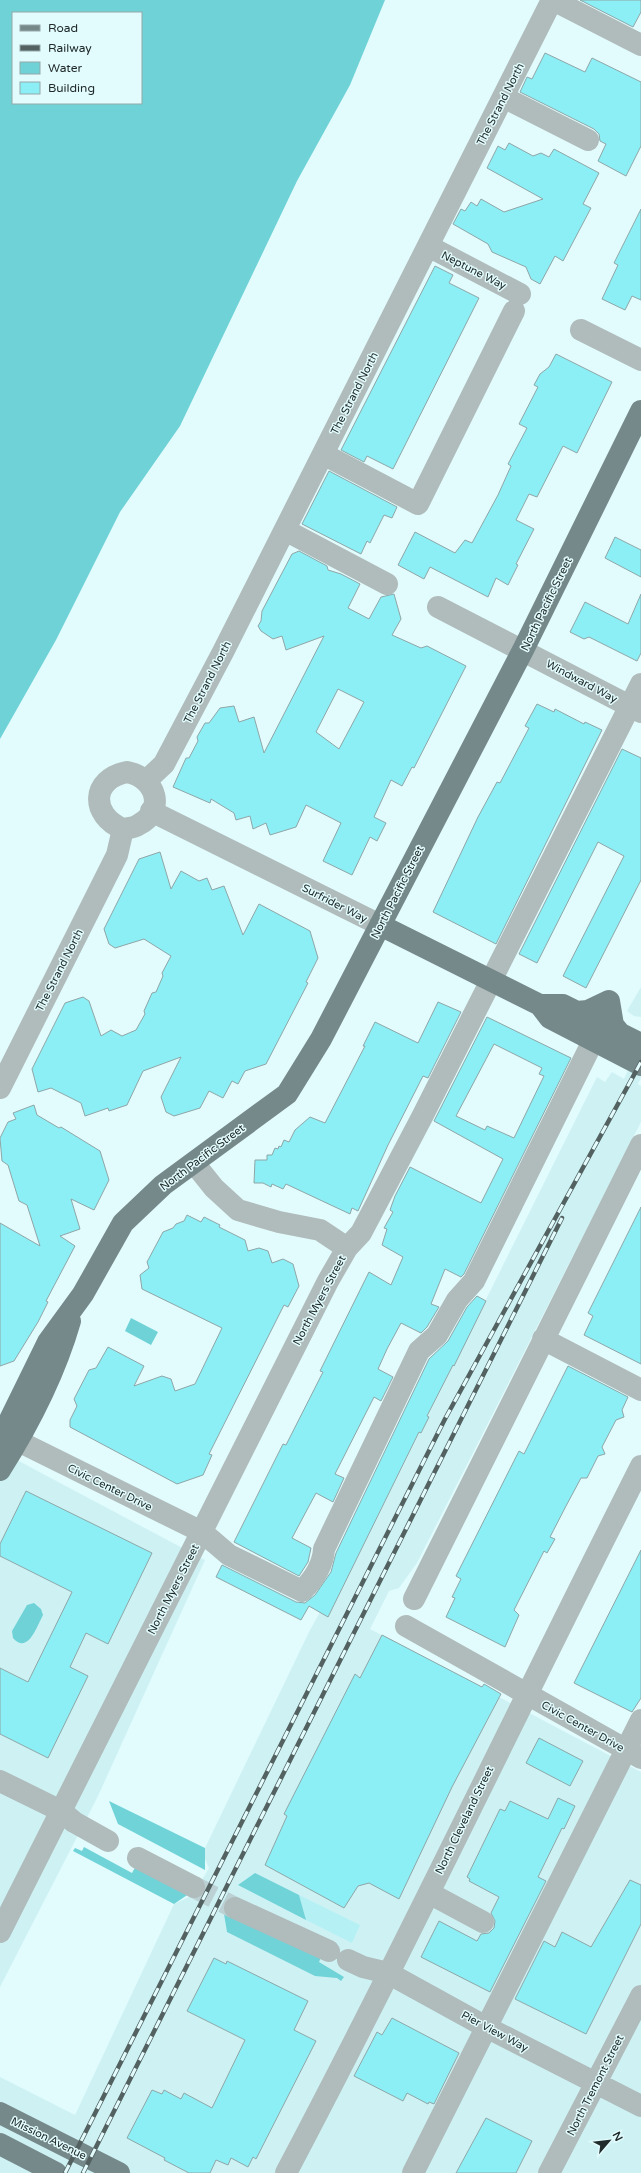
<svg xmlns="http://www.w3.org/2000/svg" width="641" height="2173" font-family="'Varela Round',sans-serif">
<style>
.built{fill:#cef2f4}
.green{fill:#b5f1f4}
.forest{fill:#6fd3d8}
.water{fill:#6ed2d7;fill-rule:evenodd}
.building{fill:#8ceff5;stroke:#8ea6a7;fill-rule:evenodd}
.lines{fill:none;stroke-linecap:round;stroke-linejoin:round}
.minor-tunnel{stroke:#bbd1d3;stroke-width:22;stroke-dasharray:22 11;stroke-linecap:butt}
.minor{stroke:#b0bbbb;stroke-width:22}
.major{stroke:#76898a;stroke-width:22}
.rail-casing{stroke:#536161;stroke-width:4.5}
.rail{stroke:#e2fbfd;stroke-width:3;stroke-dasharray:9;stroke-linecap:butt}
.labels{text-anchor:middle;stroke-width:3;stroke-linejoin:round;paint-order:stroke}
.street-label{font-size:11px;fill:#212b2b;stroke:#e2fbfd}
</style>
<rect width="100%" height="100%" fill="#e2fbfd"/>
<!-- built -->
<path class="built" d="M641,987V1017L634,1016L627,1011Z
M641,1042V1078L638,1084L641,1086V1122L417,1563L399,1588L389,1591L370,1629L641,1772V2173H0V2077L75,2115L174,1904L193,1895L209,1868L205,1859V1848L309,1632L320,1612L328,1616L597,1077L605,1082L612,1072L624,1079Z
M0,1451L205,1560L98,1796L0,1987Z"/>
<!-- green -->
<path class="green" d="M299,1895L360,1925L352,1943L306,1920Z"/>
<!-- forest -->
<path class="forest" d="M109,1801L205,1848V1870L118,1824Z
M84,1847L132,1873L138,1862L193,1891L174,1904L73,1851L75,1848L82,1851Z
M255,1873L299,1895L306,1920L238,1885Z
M223,1908L322,1955L319,1962L344,1977L341,1981L337,1978L315,1976L227,1932Z"/>
<!-- water -->
<path class="water" d="M0,0H385L350,85L297,181L180,426L120,512L56,640L0,739ZM13,13H141V103H13Z
M131,1318L158,1332L151,1345L125,1331Z
M34,1603L41,1609L43,1615C37,1626 28,1655 13,1638L12,1631L27,1605Z"/>
<!-- building -->
<path class="building" d="M580,0H641V12L633,27Z
M545,53L585,72L592,58L641,82V146L626,176L598,161L606,144L600,141L599,134L594,129L520,92L527,77L532,79Z
M509,143L533,156L541,153L549,157L554,149L599,173L583,204L591,208L563,261L555,256L540,284L531,279L526,267L492,252L488,244L453,224L461,209L465,211L471,202L477,206L481,199L504,212L543,199L487,168L498,146L505,150Z
M641,209V300L632,296L625,310L602,299L618,265L614,263Z
M435,266L453,275L449,283L479,298L393,469L367,456L364,462L341,450Z
M556,354L612,382L577,453L563,446L537,497L529,494L516,520L534,529L516,564L518,565L508,585L496,578L488,597L430,567L424,579L398,565L415,532L455,553L465,540L472,543L498,495L511,466L508,464L527,428L519,424L538,387L534,385L540,374L549,367Z
M329,471L397,507L392,518L384,515L370,543L367,541L361,554L302,524Z
M615,537L641,550V577L605,558Z
M299,551L327,566L328,570L341,574L360,584L348,608L369,619L381,597L394,594L401,619L392,635L421,648L427,646L466,666L414,768L412,767L402,786L391,780L374,817L386,823L377,841L370,837L352,875L323,861L341,823L306,805L296,827L270,835L266,823L253,829L250,816L236,820L234,813L211,799L210,803L173,787L186,758H189L198,741L197,737L205,723H209L220,708L234,706L239,722L254,717L264,753L324,636L286,650L282,636L273,639L261,631L258,626L261,621L262,611L292,554ZM338,689L364,702L339,749L316,732Z
M641,594V653L637,661L589,637L584,639L570,632L585,602L628,624Z
M537,704L554,712L555,709L584,724L585,722L602,730L496,944L433,912L478,817L497,782L500,783L529,728L525,726Z
M622,749L641,758V880L586,988L563,976L624,856L598,842L537,963L519,954Z
M160,852L171,889L181,871L199,881L207,878L212,890L224,886L243,935L259,904L310,931L318,958L306,982L308,983L266,1064L245,1071L238,1084L232,1081L223,1098L209,1091L200,1108L174,1116L166,1112L161,1097L181,1057L143,1071L127,1105L109,1111L108,1108L85,1116L81,1103L51,1088L38,1092L32,1069L65,1003L83,997L89,1001L101,1036L111,1030L122,1036L136,1030L145,1014L144,1011L152,993L156,992L163,976L162,973L171,956L144,939L115,948L109,944L104,929L139,859Z
M438,1002L461,1012L428,1078L423,1076L388,1145L358,1211L352,1208L350,1214L286,1184L283,1189L272,1184L271,1187L263,1183H254L255,1160H267V1155H272L275,1148L278,1149L279,1146L281,1147L284,1140L289,1142L295,1130L310,1117L325,1123L365,1046H363L375,1022L418,1043Z
M487,1017L571,1058L464,1274L461,1277L445,1269L431,1304L439,1307L427,1327L421,1333L401,1323L387,1349L378,1369L393,1377L381,1401L374,1397L335,1474L344,1478L333,1502L316,1493L292,1538L311,1548L308,1562L299,1576L234,1542L283,1444L286,1445L323,1372L320,1371L369,1272L391,1285L403,1257L382,1245L387,1229L384,1228L393,1212L390,1210L395,1196L410,1167L481,1203L503,1159L434,1121ZM494,1044L542,1068L539,1074L544,1076L514,1138L487,1126L485,1130L456,1116Z
M34,1105L37,1115L59,1128L61,1127L100,1151L109,1180L94,1210L71,1199L80,1229L60,1236L75,1246L46,1301L48,1302L38,1322L14,1361L0,1366V1223L40,1246L27,1205L19,1201L8,1165L2,1161L0,1138L8,1122L16,1119L13,1113Z
M641,1207V1364L584,1335L593,1316L588,1313Z
M187,1215L201,1222L204,1217L220,1225L219,1227L245,1240L248,1251L259,1248L268,1251L272,1263L283,1259L293,1264L299,1286L288,1307L284,1305L209,1454L212,1455L203,1475L177,1484L70,1427V1420L77,1406L74,1399L89,1370L96,1368L108,1347L144,1366L134,1386L162,1376L171,1379L175,1391L195,1384L222,1328L142,1289L140,1275L149,1268L147,1262L163,1232L173,1228L176,1224L184,1221Z
M477,1296L486,1301L454,1366L453,1365L427,1416L429,1417L421,1433L419,1432L328,1617L309,1606L301,1620L216,1577L222,1565L296,1602L305,1603L315,1595L331,1572L336,1553L429,1359L448,1341L467,1307Z
M568,1366L628,1397L622,1410L624,1417L616,1420L602,1447L605,1454L598,1456L587,1478H581L566,1506L550,1537L555,1539L547,1553L544,1551L514,1610L519,1615L505,1647L446,1617L455,1598L452,1597L461,1579L456,1576L519,1451L524,1454Z
M26,1491L152,1553L108,1644L86,1633L70,1667L88,1676L48,1758L0,1734V1668L28,1682L72,1592L0,1556V1544Z
M641,1550V1698L632,1712L574,1683Z
M382,1635L482,1687L484,1684L501,1694L452,1787L399,1899L369,1883L358,1886L344,1908L265,1865L287,1816L284,1814L355,1674L360,1678Z
M539,1738L583,1761L570,1786L526,1763Z
M558,1798L575,1806L564,1829L562,1828L538,1877L546,1881L490,1992L421,1957L439,1921L477,1941L481,1934L489,1933L494,1928L495,1921L491,1913L499,1897L469,1881L470,1879L467,1877L500,1809L505,1811L510,1801L548,1819Z
M630,1880L641,1885V1924L586,2034L515,1999L544,1941L555,1947L562,1932L591,1947Z
M214,1958L226,1964L227,1961L308,2001L294,2030L316,2041L256,2159L253,2157L248,2167L231,2158L228,2165L216,2160L210,2173H189L164,2160L165,2158L127,2138L152,2090L162,2094L164,2090L181,2099L184,2093L212,2108L245,2040L187,2011Z
M392,2018L459,2053L434,2104L429,2102L428,2104L407,2093L403,2101L354,2076L377,2032L382,2035Z
M486,2118L532,2141L516,2173H456Z"/>
<g class="lines">
<!-- minor-tunnel -->
<path class="minor-tunnel" d="M194,1887L235,1908"/>
<!-- minor -->
<path class="minor" d="M553,0L641,45
M503,97L588,140
M428,246L520,294
M581,330L641,360
M323,454L418,504L514,311
M285,530L387,584
M438,607L641,712
M127,772C157,778 166,811 138,825C134,828 127,828 123,829C90,815 91,779 127,772Z
M147,780L164,764L223,652L552,0
M151,811L380,925
M0,1088L117,855L123,829
M194,1163L214,1188L238,1210L279,1222L320,1230L347,1248
M543,1339L641,1390
M18,1441L202,1532L229,1555L302,1591C314,1579 323,1566 324,1549L419,1351L437,1335L457,1300L474,1281L593,1041
M414,1599L641,1145
M406,1626L641,1758
M0,1781L61,1811L74,1822L108,1841
M138,1858L194,1887
M429,1893L483,1922
M235,1908L329,1951
M0,1932L328,1281L347,1248L361,1233L422,1117L641,684
M348,1960L363,1967L388,1973L486,2027L641,2106
M286,2173C409,1940 522,1701 641,1466
M413,2173L641,1720
M549,2173L641,1996"/>
<!-- major -->
<path class="major" d="M380,925L540,1005H563L641,1044
M540,1005L550,1018L641,1065
M576,1012L588,1011L609,1001L613,1025L622,1036
M0,1440L48,1342L83,1294L123,1223L163,1185L287,1094L321,1039L523,650L641,411
M0,1470C29,1424 55,1373 70,1321
M0,2113L119,2173
M0,2144L56,2173"/>
<!-- rail casing -->
<g class="rail-casing">
<path id="rail" d="M65,2173L445,1419L641,1062
M83,2173L562,1218"/>
</g>
<!-- rail -->
<use href="#rail" class="rail"/>
</g>
<g class="labels">
<!-- street labels -->
<g class="street-label">
<text transform="translate(500 104) rotate(-63)" y="4">The Strand North</text>
<text transform="translate(474 270) rotate(27)" y="4">Neptune Way</text>
<text transform="translate(354 393) rotate(-63)" y="4">The Strand North</text>
<text transform="translate(546 604) rotate(-64)" y="4">North Pacific Street</text>
<text transform="translate(582 681) rotate(28)" y="4">Windward Way</text>
<text transform="translate(207 682) rotate(-63)" y="4">The Strand North</text>
<text transform="translate(397 892) rotate(-63)" y="4">North Pacific Street</text>
<text transform="translate(335 903) rotate(27)" y="4">Surfrider Way</text>
<text transform="translate(59 970) rotate(-63)" y="4">The Strand North</text>
<text transform="translate(202 1157) rotate(-37)" y="4">North Pacific Street</text>
<text transform="translate(319 1300) rotate(-62)" y="4">North Myers Street</text>
<text transform="translate(110 1487) rotate(26)" y="4">Civic Center Drive</text>
<text transform="translate(173 1589) rotate(-63)" y="4">North Myers Street</text>
<text transform="translate(583 1726) rotate(29)" y="4">Civic Center Drive</text>
<text transform="translate(464 1820) rotate(-64)" y="4">North Cleveland Street</text>
<text transform="translate(495 2031) rotate(28)" y="4">Pier View Way</text>
<text transform="translate(595 2085) rotate(-63)" y="4">North Tremont Street</text>
<text transform="translate(49 2138) rotate(26)" y="4">Mission Avenue</text>
</g>
</g>
<!-- legend -->
<rect x="12" y="12" width="130" height="92" fill="#e2fbfd" stroke="#95a8a9"/>
<rect x="20" y="25" width="20" height="6" fill="#76898a" stroke="#95a8a9"/>
<text x="48" y="32" font-size="12" fill="#212b2b">Road</text>
<rect x="20" y="45" width="20" height="6" fill="#536161" stroke="#95a8a9"/>
<text x="48" y="52" font-size="12" fill="#212b2b">Railway</text>
<rect x="20" y="62" width="20" height="12" fill="#6ed2d7" stroke="#95a8a9"/>
<text x="48" y="72" font-size="12" fill="#212b2b">Water</text>
<rect x="20" y="82" width="20" height="12" fill="#8ceff5" stroke="#95a8a9"/>
<text x="48" y="92" font-size="12" fill="#212b2b">Building</text>
<!-- north arrow -->
<g transform="translate(609 2141) rotate(62)" stroke="#e2fbfd" stroke-width="3" paint-order="stroke">
<path d="M0-3L7 15L0 10L-7 15Z" fill="#212b2b"/>
<text y="-6" font-size="11" font-weight="bold" text-anchor="middle" fill="#212b2b">N</text>
</g>
</svg>
